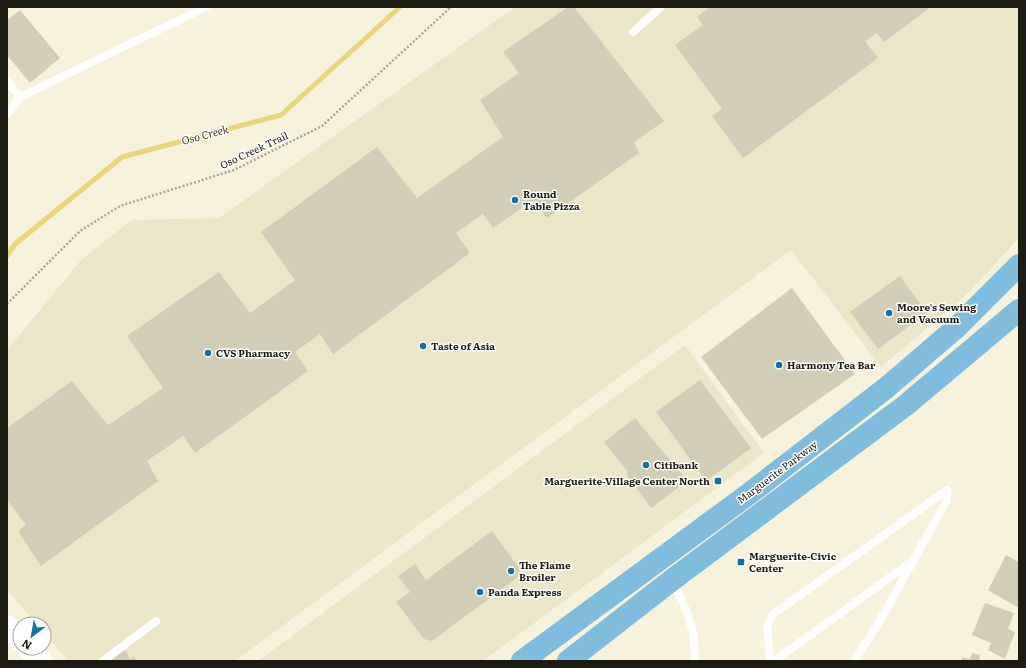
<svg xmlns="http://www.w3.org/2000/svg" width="1026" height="668" font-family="Literata,serif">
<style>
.built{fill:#ece6c8}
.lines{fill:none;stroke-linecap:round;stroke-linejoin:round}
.stream{stroke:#ead579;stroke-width:5}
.building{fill:#d2cdb7}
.path{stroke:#a9a593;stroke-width:2.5;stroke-dasharray:2 2;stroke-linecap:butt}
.lane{stroke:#fff;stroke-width:8}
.secondary{stroke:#fff;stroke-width:22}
.primary{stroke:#80bcdd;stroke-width:22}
.poi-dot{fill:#1671a0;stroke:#fff;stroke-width:1.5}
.labels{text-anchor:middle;stroke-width:3;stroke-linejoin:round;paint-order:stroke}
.street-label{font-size:10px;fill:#1d1c13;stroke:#fff}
.poi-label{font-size:10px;font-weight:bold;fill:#1d1c13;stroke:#fff;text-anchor:start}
.water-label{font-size:11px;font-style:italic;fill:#504720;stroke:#fff}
</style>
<rect width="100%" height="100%" fill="#f7f2db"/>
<!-- built -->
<path class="built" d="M515,7H1019V238L965,296L881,367L791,250L235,661H68L44,633V624H37L7,590V350L82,259L132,220L219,218Z
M685,345L764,453L483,661H258Z"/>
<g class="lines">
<!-- stream -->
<path class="stream" d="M7,256L15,244L122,157L281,115L400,7"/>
</g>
<!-- building -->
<path class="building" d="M568,7H574L664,121L634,142L639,153L547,218L533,200L493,228L483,214L456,233L470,253L333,354L320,334L295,352L308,371L195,453L183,436L147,461L158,481L41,566L18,531L26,525L7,500V428L72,381L108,425L163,388L127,336L219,272L250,313L295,280L261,232L377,147L417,198L503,137L480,100L519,73L503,52Z
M710,7H931L884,42L877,33L865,41L878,58L743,158L712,116L722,109L675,45L703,25L697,17Z
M20,10L60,58L30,83L7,55V20Z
M900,276L927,313L878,349L850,312Z
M792,288L855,374L762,439L701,357Z
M700,380L751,448L706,481L656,412Z
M635,418L687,481L651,508L626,474L628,472L604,442Z
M492,531L520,569L518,577L432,641L424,639L396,602L410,592L398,576L415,564L426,580Z
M1006,555L1019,562V608L988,590Z
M985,603L1014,613L1008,629L1015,632L1005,659L988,650L991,643L972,635Z
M125,650L130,659L134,656L138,661H110Z
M972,653L980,655L979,661H961L962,657L970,659Z"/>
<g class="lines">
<!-- path -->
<path class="path" d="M7,304L80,231L120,206L234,170L322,126L451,7"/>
<!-- lane -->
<path class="lane" d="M633,32L661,7
M7,81L20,97
M7,114L20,97L206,7
M672,581C688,612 695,625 695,661
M103,661L156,621
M770,661L767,628L772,615L947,490V500L877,626L854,661
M774,661L910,563"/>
<!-- secondary -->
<path class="secondary" d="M7,626L20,640
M28,648L41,661"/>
<!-- primary -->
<path class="primary" d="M522,661L750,493L886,388L956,328L1019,265
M568,661L672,580L906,405L1019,310"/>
</g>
<!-- markers -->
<g class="poi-dot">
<circle cx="515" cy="200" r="4"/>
<circle cx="889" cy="313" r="4"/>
<circle cx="423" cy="346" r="4"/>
<circle cx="208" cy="353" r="4"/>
<circle cx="779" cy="365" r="4"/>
<circle cx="646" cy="465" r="4"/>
<rect x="714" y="477" width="8" height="8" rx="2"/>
<rect x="737" y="558" width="8" height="8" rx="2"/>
<circle cx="511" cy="571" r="4"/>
<circle cx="480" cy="592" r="4"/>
</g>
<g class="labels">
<!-- street labels -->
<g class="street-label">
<text transform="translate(254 150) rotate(-25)" y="4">Oso Creek Trail</text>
<text transform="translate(777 472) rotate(-37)" y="4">Marguerite Parkway</text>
</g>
<!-- poi labels -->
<g class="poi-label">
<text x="523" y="198">Round<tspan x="523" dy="12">Table Pizza</tspan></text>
<text x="897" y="311">Moore's Sewing<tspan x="897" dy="12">and Vacuum</tspan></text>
<text x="431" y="350">Taste of Asia</text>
<text x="216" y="357">CVS Pharmacy</text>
<text x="787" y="369">Harmony Tea Bar</text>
<text x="654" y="469">Citibank</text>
<text x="710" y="485" text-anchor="end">Marguerite-Village Center North</text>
<text x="749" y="560">Marguerite-Civic<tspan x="749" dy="12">Center</tspan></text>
<text x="519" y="569">The Flame<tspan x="519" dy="12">Broiler</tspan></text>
<text x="488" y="596">Panda Express</text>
</g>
<!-- water labels -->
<g class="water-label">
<text transform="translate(205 135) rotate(-15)" y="4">Oso Creek</text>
</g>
</g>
<!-- border -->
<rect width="1026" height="668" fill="none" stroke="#1d1c13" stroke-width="16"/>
<!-- north arrow -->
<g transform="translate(32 636) rotate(211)"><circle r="19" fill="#ffffff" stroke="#a5a4a1"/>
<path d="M0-3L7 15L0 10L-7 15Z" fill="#1671a0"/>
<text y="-6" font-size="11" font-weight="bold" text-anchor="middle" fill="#1d1c13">N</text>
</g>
</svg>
